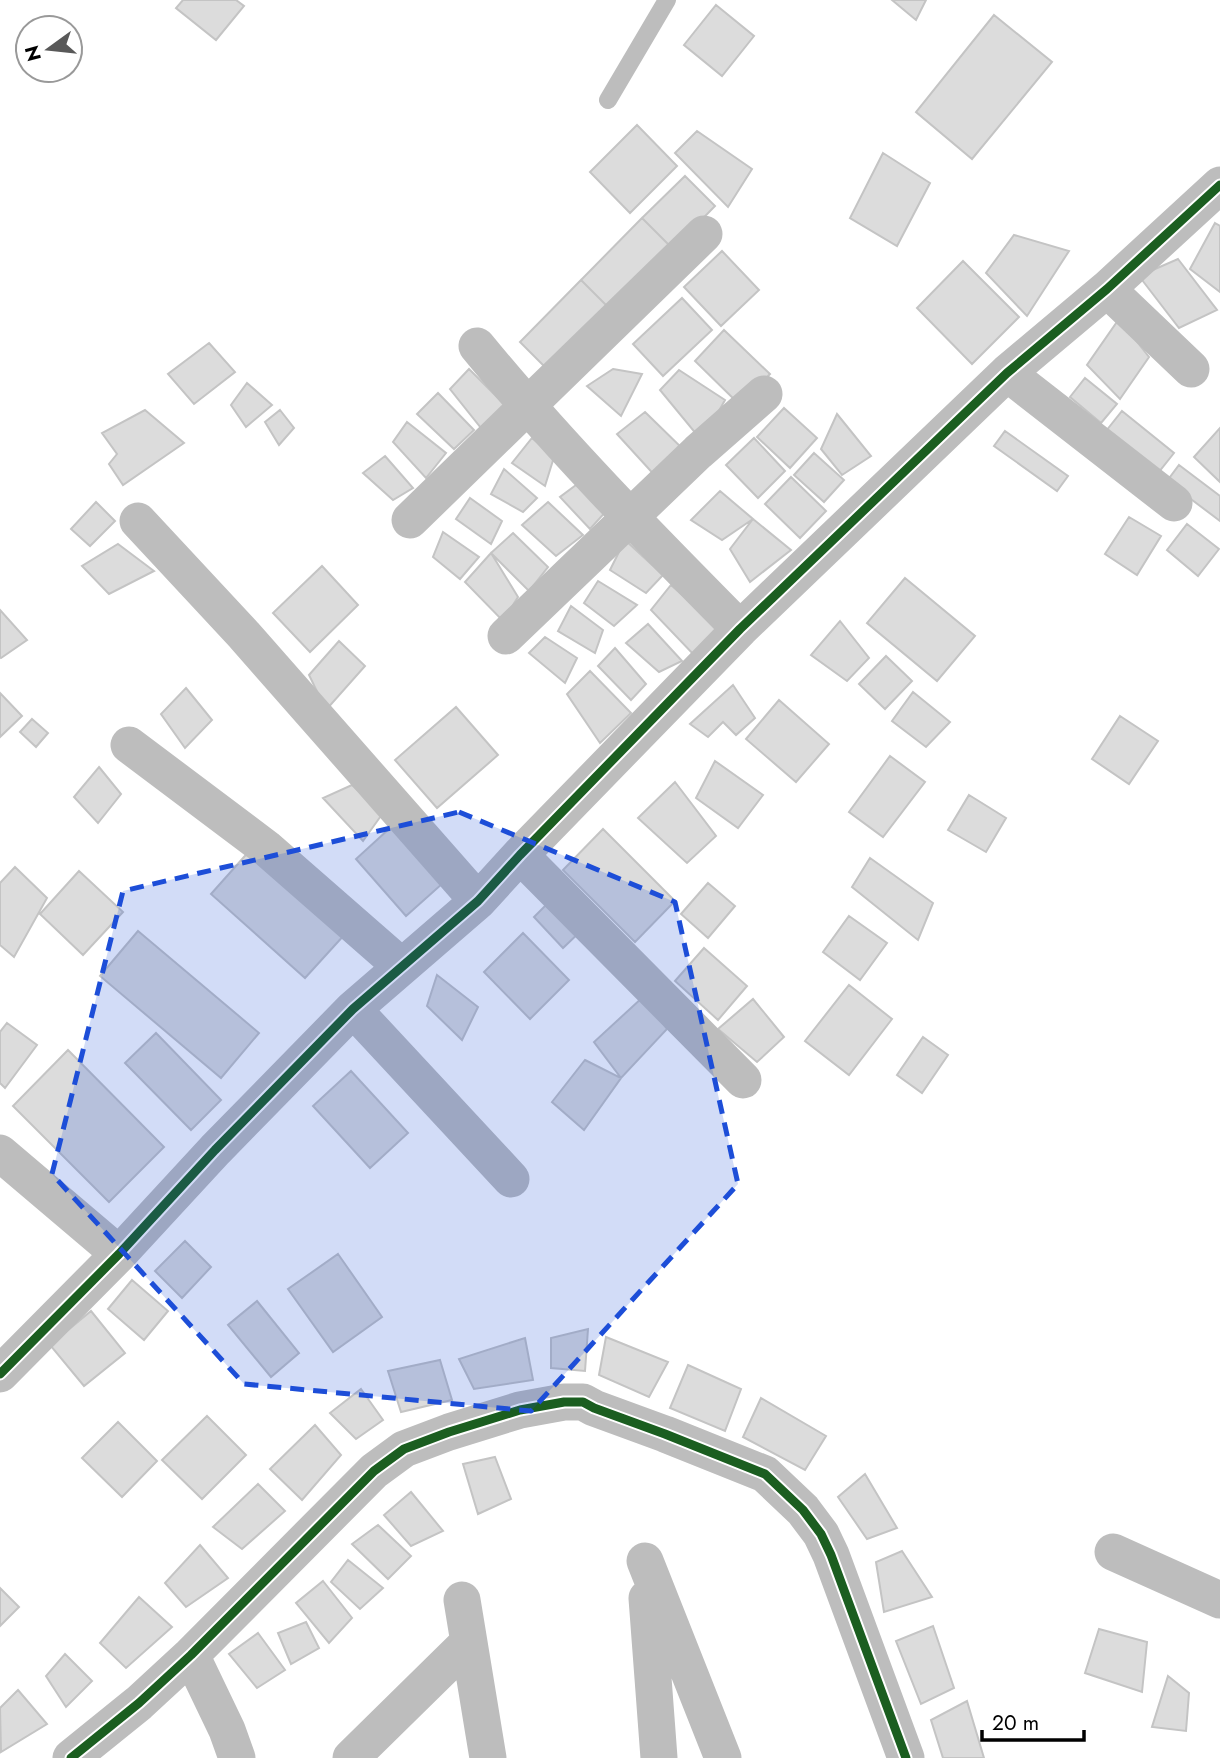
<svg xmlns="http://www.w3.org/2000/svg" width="1220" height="1758" font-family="Jost,sans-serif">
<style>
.building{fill:#dcdcdc;stroke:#c4c4c4;stroke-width:2}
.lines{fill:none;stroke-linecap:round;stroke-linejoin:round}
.lane{stroke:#bdbdbd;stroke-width:18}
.street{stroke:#bdbdbd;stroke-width:37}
.cycleway-casing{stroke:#fff;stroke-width:13}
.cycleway{stroke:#1b5e20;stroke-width:9}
.marked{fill:#1d4ed8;fill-opacity:0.2;stroke:#1d4ed8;stroke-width:5;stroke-dasharray:14 9;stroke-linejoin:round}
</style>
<rect width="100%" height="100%" fill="#fff"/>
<!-- building -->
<path class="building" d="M183,0H236L244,6L216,40L176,8Z
M892,0H926L916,20Z
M716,5L754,36L722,76L684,45Z
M994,15L1052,62L972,159L916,112Z
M637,125L677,166L630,213L590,172Z
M697,131L752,169L728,207L675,153Z
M883,153L930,183L897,246L850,218Z
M685,176L715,206L673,249L642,218Z
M642,218L673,249L612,311L581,280Z
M1215,223L1220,226V292L1190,269Z
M1014,235L1069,251L1027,316L986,273Z
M722,251L759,290L721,326L684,287Z
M1178,259L1217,310L1179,328L1139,276Z
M963,261L1019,317L972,364L917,308Z
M581,280L612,311L550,372L520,342Z
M682,298L712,330L663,376L633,344Z
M1119,319L1149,357L1120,399L1087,365Z
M724,330L770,374L740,405L695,361Z
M209,343L235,372L194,404L168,374Z
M469,369L509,409L485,433L450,389Z
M613,369L642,374L621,416L587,386Z
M679,370L725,400L702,441L660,390Z
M1085,378L1117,404L1101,423L1070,397Z
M247,383L272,405L246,427L231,405Z
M438,393L474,430L454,449L417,414Z
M784,408L817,438L790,468L757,437Z
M145,410L184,443L123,485L109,464L117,454L102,433Z
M280,410L294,428L279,445L265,422Z
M1122,411L1174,453L1158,473L1106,431Z
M645,412L686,452L659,480L617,434Z
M837,414L871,456L842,475L821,449Z
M407,422L446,453L426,478L393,442Z
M1220,428V482L1194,457Z
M1005,431L1068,476L1057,491L994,446Z
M532,438L554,457L545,486L512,463Z
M754,438L785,471L758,498L726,465Z
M814,453L844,480L824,502L794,475Z
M385,456L413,488L393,500L363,473Z
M1179,465L1220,496V521L1167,481Z
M504,469L537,498L523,512L491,494Z
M791,477L826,511L800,538L765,504Z
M584,479L609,508L590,529L560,497Z
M720,491L753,519L722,540L691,520Z
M470,498L502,521L491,544L456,519Z
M96,502L115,521L90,546L71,529Z
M548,502L583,535L556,556L522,525Z
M1129,517L1161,536L1137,575L1105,554Z
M753,519L791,550L750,582L730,549Z
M1187,524L1219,549L1198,576L1167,550Z
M443,532L479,557L460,579L433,557Z
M513,533L548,567L529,591L491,553Z
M625,540L663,575L646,593L610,570Z
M118,544L154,571L109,594L82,566Z
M491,553L518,597L503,621L465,582Z
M322,566L358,605L310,652L273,613Z
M905,578L975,636L937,681L867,623Z
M598,581L637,605L614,626L584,603Z
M671,585L718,627L695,656L651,610Z
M571,606L603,630L595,653L558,631Z
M0,610L27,640L1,658L0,657Z
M840,621L869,658L847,681L811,655Z
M648,624L682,661L659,672L626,643Z
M545,637L577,658L565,683L529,653Z
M339,641L365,666L326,710L309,675Z
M615,648L646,684L631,700L598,666Z
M886,656L912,681L885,709L859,684Z
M590,671L631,713L600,743L567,694Z
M733,685L755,718L736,735L723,722L708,737L690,724Z
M186,688L212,720L185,748L161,714Z
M913,692L950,722L926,747L892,721Z
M0,693L22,716L0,737Z
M779,700L829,744L796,782L746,739Z
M456,707L498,755L437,808L395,760Z
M1120,716L1158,741L1129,784L1092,759Z
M32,719L48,733L36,747L20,732Z
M890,756L925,782L883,837L849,812Z
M715,761L763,795L738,828L696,798Z
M99,767L121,794L98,823L74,797Z
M675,782L716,836L687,863L638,818Z
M352,785L383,813L363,841L323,798Z
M969,795L1006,818L986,852L948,830Z
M401,818L452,875L406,916L356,859Z
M603,829L675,901L635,942L563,870Z
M252,848L346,933L305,978L211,894Z
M870,858L933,903L918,940L852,887Z
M15,867L47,898L14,957L0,945V883Z
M79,871L123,912L83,955L40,914Z
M708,883L735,906L708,938L681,914Z
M554,897L583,929L563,948L534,917Z
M849,916L887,943L860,980L823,952Z
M138,931L259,1033L221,1078L100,976Z
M523,933L569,980L530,1019L484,972Z
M704,948L747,986L718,1020L675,981Z
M437,975L478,1007L462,1040L427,1006Z
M849,985L892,1019L849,1075L805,1041Z
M643,997L667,1029L621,1078L594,1042Z
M753,999L784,1037L757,1062L718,1029Z
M7,1023L37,1045L5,1088L0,1083V1032Z
M156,1033L221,1100L191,1130L125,1063Z
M923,1037L948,1055L922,1093L897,1075Z
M68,1050L164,1147L109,1202L13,1106Z
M585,1060L621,1078L584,1130L552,1102Z
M351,1071L408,1133L370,1168L313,1106Z
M185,1241L211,1267L182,1298L155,1271Z
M338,1254L382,1317L333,1352L288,1289Z
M132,1280L168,1311L144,1340L108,1309Z
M257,1301L299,1353L271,1377L228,1325Z
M91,1311L125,1353L84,1386L50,1345Z
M588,1329L585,1371L551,1368V1338Z
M606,1337L668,1362L649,1397L599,1375Z
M525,1338L533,1380L474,1389L459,1359Z
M440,1360L452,1400L401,1412L388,1371Z
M688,1365L741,1389L725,1431L670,1408Z
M361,1389L383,1420L356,1439L330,1413Z
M761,1398L826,1436L805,1470L743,1437Z
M207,1416L246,1455L202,1499L162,1460Z
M118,1422L157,1461L122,1497L82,1458Z
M315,1425L341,1455L302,1500L270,1469Z
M495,1457L511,1499L478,1514L463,1464Z
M865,1474L897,1528L867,1539L838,1497Z
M258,1484L285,1511L242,1549L213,1527Z
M411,1492L443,1531L411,1546L384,1515Z
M378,1525L411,1556L388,1579L352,1544Z
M200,1545L228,1578L186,1607L165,1583Z
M902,1551L932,1597L884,1612L876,1562Z
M348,1560L383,1588L360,1609L331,1582Z
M323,1581L352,1618L329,1643L296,1603Z
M0,1588L19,1607L0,1626Z
M139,1597L172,1627L126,1668L100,1643Z
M306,1622L319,1648L291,1664L278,1633Z
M933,1626L954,1688L921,1704L896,1641Z
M1099,1629L1147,1642L1142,1692L1085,1673Z
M258,1633L285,1670L257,1688L229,1654Z
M65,1654L92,1681L66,1707L46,1676Z
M1168,1676L1189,1693L1186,1731L1152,1727Z
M18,1690L47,1724L1,1752L0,1708Z
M967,1701L984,1758H943L931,1720Z"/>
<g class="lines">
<!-- lane -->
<path class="lane" d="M608,100L667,0"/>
<!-- street -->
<path class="street" d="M1107,289L1191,369
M477,346C559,446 649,537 740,629
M1007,373L1174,503
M410,520L704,234
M138,521L244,635L478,901
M506,636L698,452L764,394
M129,745L266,848L401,966
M520,855L743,1080
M353,1009L511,1179
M0,1153L119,1254
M0,1374L119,1254L215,1150L353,1009L478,901L520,855L740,629L1007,373L1107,289L1220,185
M1113,1552L1220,1600
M645,1561L723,1758
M647,1598L659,1758
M462,1600L488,1758
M191,1655L227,1730L237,1758
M71,1758L139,1703L191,1655L374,1471L404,1449L449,1432L520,1410L564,1402H583L594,1408L665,1434L765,1474L803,1510L821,1534L831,1555L906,1758
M351,1758L469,1642"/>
<!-- cycleway casing -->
<g class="cycleway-casing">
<path id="cycleway" d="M0,1374L119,1254L215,1150L353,1009L478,901L520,855L740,629L1007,373L1107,289L1220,185
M71,1758L139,1703L191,1655L374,1471L404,1449L449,1432L520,1410L564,1402H583L594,1408L665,1434L765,1474L803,1510L821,1534L831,1555L906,1758"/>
</g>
<!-- cycleway -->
<use href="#cycleway" class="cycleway"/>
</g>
<!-- marked area -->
<path class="marked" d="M459,812L675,902L738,1184L531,1411L244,1384L52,1174L123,891Z"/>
<!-- north arrow -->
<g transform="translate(49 49) rotate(255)"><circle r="33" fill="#ffffff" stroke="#999999" stroke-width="2"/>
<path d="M0-5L12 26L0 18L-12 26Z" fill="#595959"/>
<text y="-10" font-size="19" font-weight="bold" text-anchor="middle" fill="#000000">N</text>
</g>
<!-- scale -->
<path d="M982 1730v10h102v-10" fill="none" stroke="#000000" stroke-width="3.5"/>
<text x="992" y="1730" font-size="21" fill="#000000" stroke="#ffffff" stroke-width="5" paint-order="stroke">20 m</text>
</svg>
